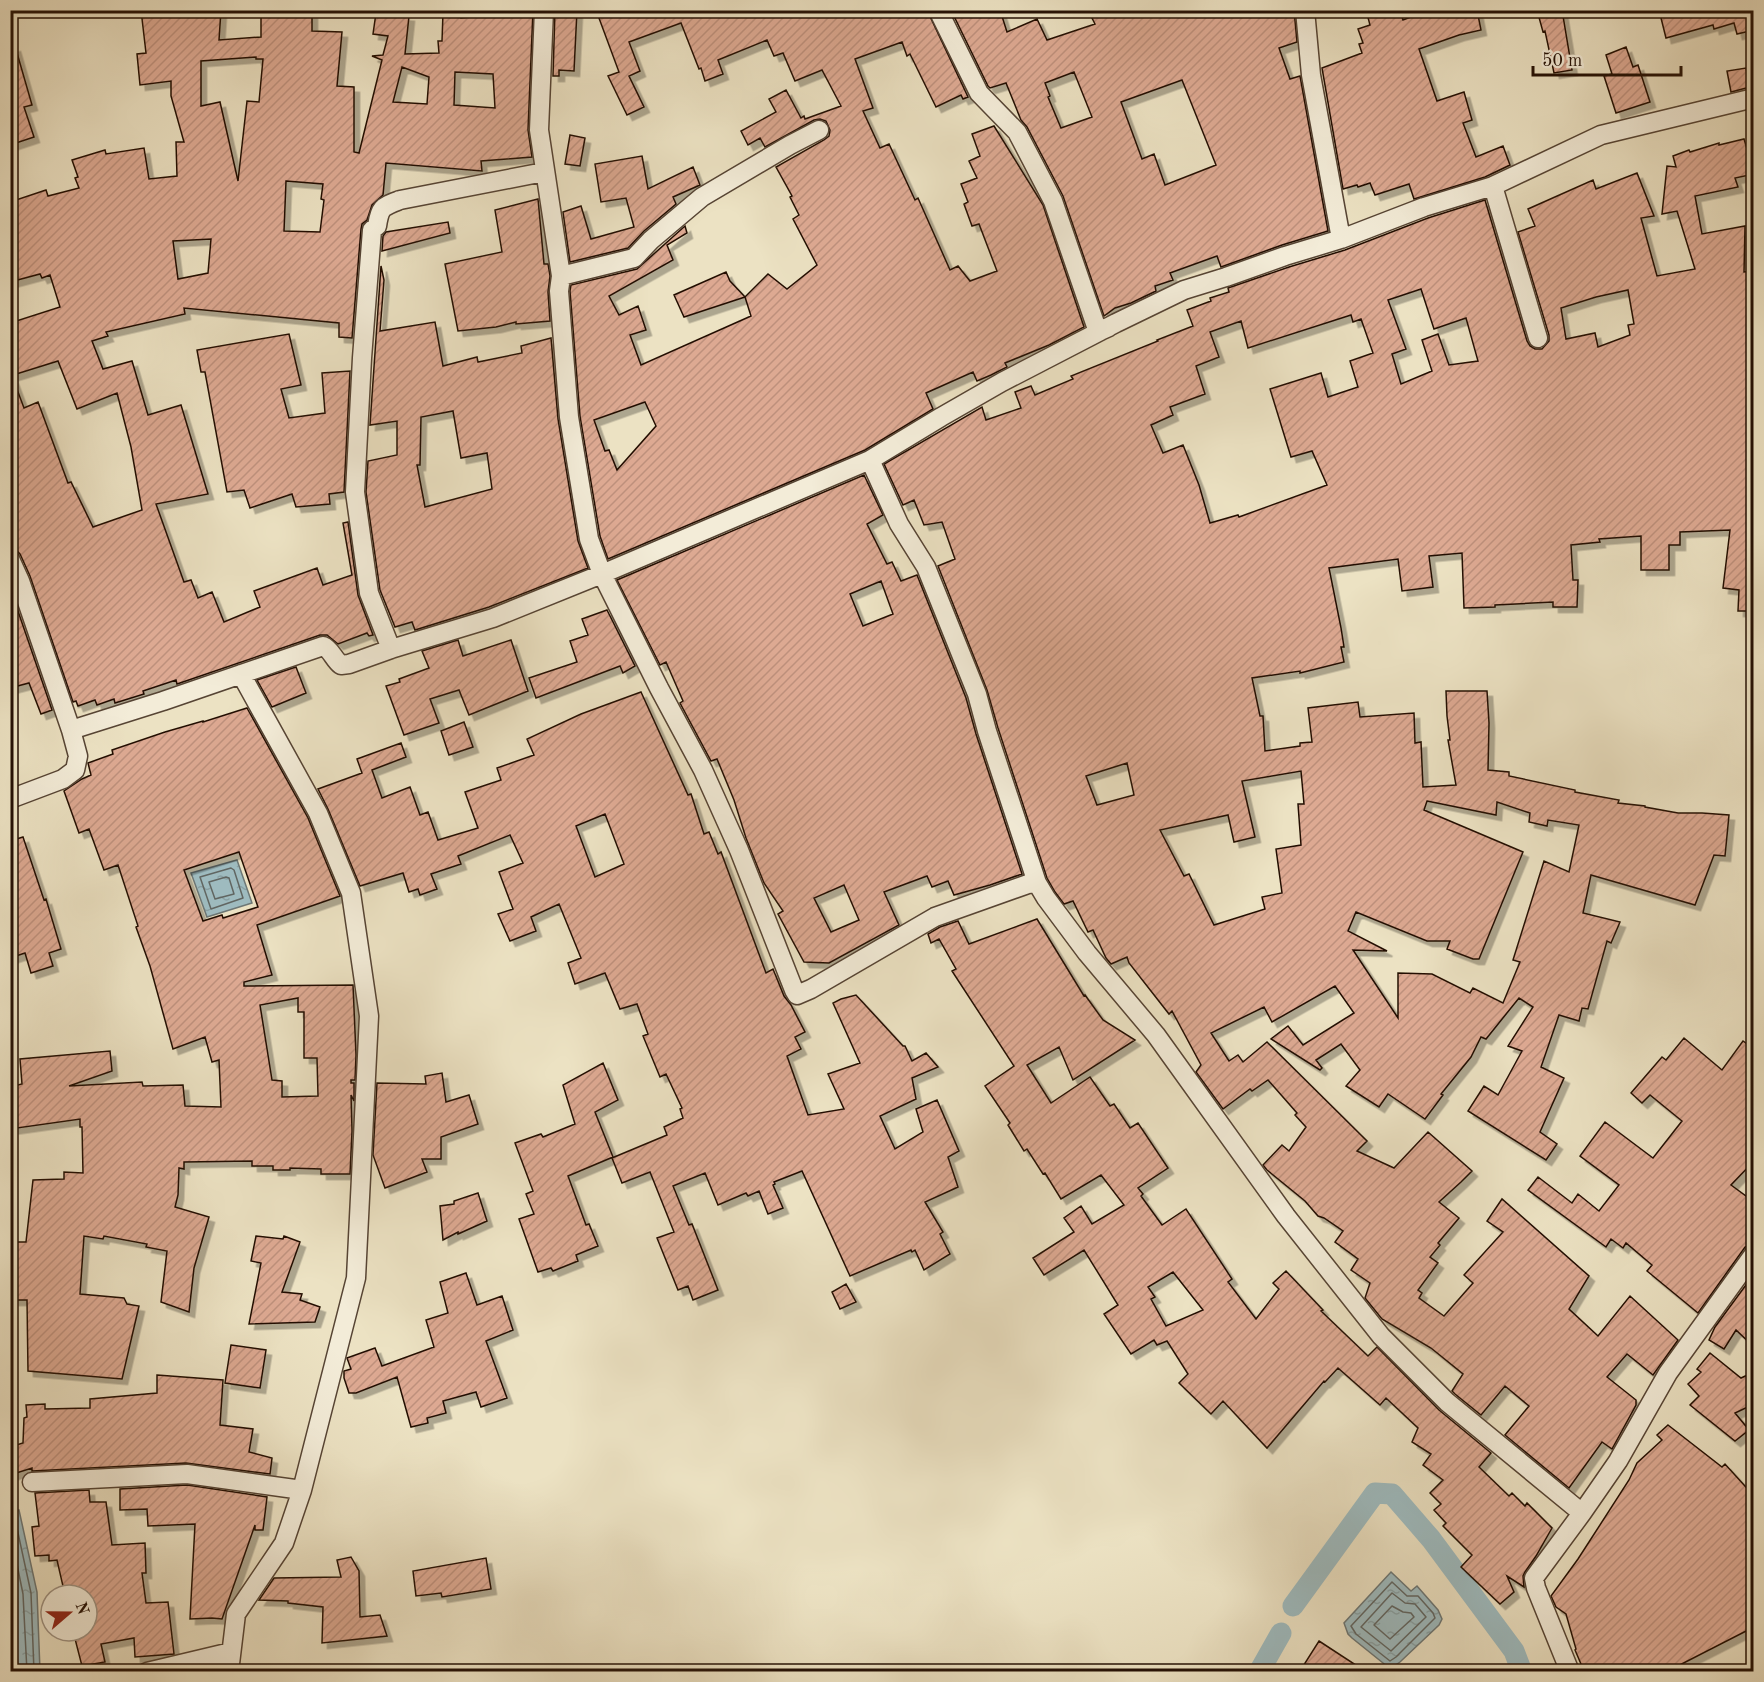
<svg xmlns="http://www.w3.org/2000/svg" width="1764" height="1682" font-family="'Old Standard TT',serif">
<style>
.water{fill:url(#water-ripples);stroke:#6d7775;stroke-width:1.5}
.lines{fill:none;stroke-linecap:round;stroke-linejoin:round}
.shore{stroke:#616662;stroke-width:1.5}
.canal{stroke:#9ebbbf;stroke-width:21}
.building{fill:url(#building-hatch);stroke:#241005;stroke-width:1.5;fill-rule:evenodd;filter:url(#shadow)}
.minor-casing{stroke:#564434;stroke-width:21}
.minor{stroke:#f3ecd8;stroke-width:18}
</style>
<defs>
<pattern id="water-ripples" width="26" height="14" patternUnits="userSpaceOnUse" patternTransform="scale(1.5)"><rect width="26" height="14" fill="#9ebbbf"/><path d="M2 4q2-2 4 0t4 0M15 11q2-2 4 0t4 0" fill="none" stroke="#88a0a3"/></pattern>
<pattern id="building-hatch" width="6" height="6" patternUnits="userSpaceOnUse" patternTransform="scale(1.5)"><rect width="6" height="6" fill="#dda992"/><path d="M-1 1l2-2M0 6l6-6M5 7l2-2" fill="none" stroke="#be907c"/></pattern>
<filter id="shadow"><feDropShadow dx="5.5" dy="5.5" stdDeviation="0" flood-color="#0004"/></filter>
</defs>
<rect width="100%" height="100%" fill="#ece2c3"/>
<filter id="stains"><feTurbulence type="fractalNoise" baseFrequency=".00333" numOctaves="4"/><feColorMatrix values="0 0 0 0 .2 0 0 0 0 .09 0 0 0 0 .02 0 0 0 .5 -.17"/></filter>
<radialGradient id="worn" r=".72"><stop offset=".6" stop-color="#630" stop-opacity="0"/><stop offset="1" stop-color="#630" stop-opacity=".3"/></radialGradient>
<!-- water -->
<path class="water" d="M237,860L252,903L207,917L191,873Z
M11,1510H19L37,1592L40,1671H11Z
M1391,1572L1411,1591L1417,1586L1438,1610L1442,1619L1439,1625L1400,1662L1394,1666L1388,1667L1352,1638L1348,1634L1344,1623Z"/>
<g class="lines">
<!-- shore -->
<path class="shore" d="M231,868L234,870L243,898L211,909L200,877Z
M226,877L229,878L234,894L215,899L209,882Z
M10,1516L15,1519L31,1593L34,1672
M10,1530L23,1594L27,1672
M10,1575L14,1595L18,1672
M1392,1582L1407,1596H1418L1433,1613L1435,1618L1396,1657L1390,1661L1356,1634L1351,1626Z
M1392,1593L1405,1603L1415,1604L1426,1617L1391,1651L1361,1627Z
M1392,1606L1403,1612L1411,1613L1414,1617L1390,1639L1374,1625Z"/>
<!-- canal -->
<path class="canal" d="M1293,1606L1375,1493L1392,1494L1431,1539L1514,1651L1522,1672
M1259,1672L1281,1633"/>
</g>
<!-- building -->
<path class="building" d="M141,10H221L219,40L261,37V14L312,13V31L342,32L337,86L354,87V152L359,153L382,60L372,56L383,55L388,36L373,34L376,13L409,16L405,54L439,53L438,41H442L443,13L461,14V18L499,14V10H533L528,130L532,157L481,161L482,171L386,163L383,195L372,205L367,220L362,224L361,229L352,338L339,337V323L184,308L185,314L106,332L108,336L92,341L103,369L132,361L148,415L181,405L208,494L156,504L184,582L191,580L198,598L212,592L224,622L260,607L254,591L317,568L323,585L352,575L343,523L348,522L358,595L373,635L369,636L367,633L338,644L327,635H320L177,684L176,680L143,691L144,694L115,703L114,699L97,705L95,700L78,706L76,701L73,702L30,576L20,554L16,550L10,548V377L12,376L24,408L38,402L68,483L71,482L93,527L142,510L131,447L117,393L77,409L58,361L10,376V323L60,307L50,275L42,278L40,274L10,282V202L46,190L48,196L79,188L75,178L78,177L72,160L105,150L106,154L144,148L149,179L177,176L176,142H184L171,96V81L140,85L137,54L146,53ZM256,57V59H263L259,102L247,101L238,181L220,102L201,106V61ZM402,67L429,77L427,104L393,102ZM455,72L493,74L495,108L454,105ZM286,181L323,184L321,199L324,200L320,232L284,231ZM211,239L208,273L178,279L173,241Z
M555,10H577L574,71L559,70V76H553Z
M596,10H927L968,97L963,99L961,95L936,107L910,54L907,56L902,42L855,59L873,108L863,111L880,148L889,144L915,200L918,198L950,270L958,266L970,281L997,271L979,224L972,226L964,204L968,202L961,184L977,178L969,161L980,156L972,134L994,126L1043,205L1084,327L1049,345L1005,363L1007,367L991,375L977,381L973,372L926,393L933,409L865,450L608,559L600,536L580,416L570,291L571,285L637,269L685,226L687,233L667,245L673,260L609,296L619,315L638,306L646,330L630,335L641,365L751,316L745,297L684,317L674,295L726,272L730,281L745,297L768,274L787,289L817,265L793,219L799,215L790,197L792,196L776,167L824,140L829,136L830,130L826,121L820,119L814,120L765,147L760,138L748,145L741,131L776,112L769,99L786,90L801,118L804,116L805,119L841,106L822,70L795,81L783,53L774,56L767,40L718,60L723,74L705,81L701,68L699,69L681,23L629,42L640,71L629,76L644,107L627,115L608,76L619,72ZM645,402L656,426L617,470L609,450L605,451L594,420Z
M951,10H1000L1007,32L1037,19L1047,40L1095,24L1092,18L1110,10H1294L1297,42L1279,48L1290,79L1300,76L1328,231L1282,245L1221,267L1217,256L1170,273L1173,280L1155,286L1156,291L1131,303L1115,308L1104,316L1063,196L1027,127L1021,120L1006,83L990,88L988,86ZM1074,72L1092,117L1061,128L1048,97L1050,96L1045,83ZM1182,80L1216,165L1165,185L1154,154L1142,159L1121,102Z
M1366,10H1400L1403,20L1429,10H1477L1481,30L1459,35L1419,49L1437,101L1464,92L1472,120L1463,123L1476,157L1503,146L1510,165L1485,177L1414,199L1409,184L1375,195L1370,183L1358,187L1357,185L1343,189L1322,68L1362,53L1359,44L1363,43L1358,29L1370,25Z
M1537,10H1562L1572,70L1554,73L1545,31L1543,32Z
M1659,10H1754V30L1737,34L1734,23L1714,29L1713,25L1666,38Z
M15,46L32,105L24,107L34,137L10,145V47Z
M1626,47L1633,67L1638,65L1650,102L1616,113L1604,76L1612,74L1606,55Z
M1746,68L1750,87L1731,92L1727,71Z
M570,135L585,138L580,166L565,164Z
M1744,139L1747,149L1754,148V174L1735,178L1738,187L1695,196L1702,234L1745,226L1744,272L1754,271V413H1751L1750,444H1752L1753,476L1754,611H1738L1739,590L1723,588L1730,530L1680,532V545H1669V570H1641V536L1599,539L1600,542L1571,545L1573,580H1578L1577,607H1553V602L1495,605V607L1464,608L1462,553L1429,556L1433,587L1402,591L1398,559L1329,568L1341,628L1344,647H1341L1344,662L1300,673V671L1252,678L1260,716H1263L1265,751L1300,746V743L1312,742L1308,708L1358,702L1360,717L1414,713L1415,743L1421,742L1423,787L1456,785L1448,740H1450L1447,716L1446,691H1487L1489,723L1488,770L1509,772V776L1575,790V792L1619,800L1618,803L1645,806V807L1678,813H1702L1729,815L1725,856L1714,855L1695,905L1591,875L1583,913L1620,922L1611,943L1607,941L1588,1009L1582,1008L1579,1021L1559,1015L1541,1067L1564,1078L1540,1132L1557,1144L1546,1160L1468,1111L1484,1086L1498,1095L1522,1051L1508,1046L1533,1007L1519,998L1486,1039L1481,1037L1471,1057L1441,1094L1443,1095L1425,1119L1388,1094L1379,1107L1346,1086L1360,1070L1341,1044L1316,1060L1322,1068L1320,1070L1271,1039L1288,1026L1303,1045L1354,1013L1335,986L1272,1022L1264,1007L1211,1033L1229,1061L1238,1055L1243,1062L1267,1042L1367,1141L1357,1151L1394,1168L1428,1132L1472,1171L1461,1182L1439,1202L1459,1218L1438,1243L1440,1245L1430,1257L1438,1263L1418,1290L1422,1293L1419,1298L1444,1316L1473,1283L1464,1275L1503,1232L1487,1221L1502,1199L1589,1276L1569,1309L1598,1336L1630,1296L1678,1340L1653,1375L1627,1354L1607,1377L1636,1400V1405L1612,1449L1602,1442L1569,1488L1505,1435L1529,1406L1505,1386L1481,1415L1455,1394L1452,1391L1463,1374L1431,1348L1382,1319L1365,1298L1370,1283L1351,1270L1358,1259L1335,1242L1343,1231L1324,1218L1318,1216L1305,1201L1267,1170L1263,1165L1282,1145L1289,1151L1306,1127L1295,1115L1297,1113L1268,1080L1252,1091L1250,1089L1223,1109L1196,1072L1201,1065L1172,1011L1169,1014L1129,963L1127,957L1111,964L1106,958L1093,930L1088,932L1073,901L1064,904L1055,892L1047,878L998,728L987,690L938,566L955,559L942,522L924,525L914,500L903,505L884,464L982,407L986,420L1021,408L1015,392L1031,386L1035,395L1073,379L1071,376L1158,341L1157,340L1193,326L1187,310L1211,301L1210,298L1229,292L1228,288L1289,267L1345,250L1428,218L1485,200L1527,341L1530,346L1535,349H1542L1549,341V335L1518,232L1535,226L1528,209L1593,180L1596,189L1637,173L1654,216L1641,218L1657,276L1695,269L1677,211L1662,214L1667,166L1676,167L1673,156L1689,150L1690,152L1719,143V145ZM1421,289L1434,329L1466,318L1478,361L1449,365L1438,334L1422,340L1432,371L1401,384L1392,354L1406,349L1388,300ZM1628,290L1634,324L1628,325L1630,335L1598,347L1595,333L1566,339L1561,308L1596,297ZM1351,315L1353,322L1361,319L1373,353L1350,361L1358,387L1328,397L1321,373L1270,389L1291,457L1312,451L1327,485L1239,517L1238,515L1210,523L1199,485L1183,445L1163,453L1151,425L1173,415L1170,407L1205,394L1196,366L1219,357L1210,332L1241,321L1248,348ZM1127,763L1134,795L1097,805L1086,776ZM1301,771L1304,804H1298L1301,845L1276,849L1282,893L1262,897L1265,909L1214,925L1189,874L1184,876L1160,830L1228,815L1234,842L1255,837L1242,781ZM1427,801L1496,815L1497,802L1530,813L1529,822L1547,826L1548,820L1579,825L1569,872L1544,861L1513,960L1520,962L1503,1003L1473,988L1470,993L1432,974L1398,973V1018L1353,950L1387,951L1348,931L1356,912L1427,941H1450L1447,949L1473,959H1479L1523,852L1424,810Z
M642,156L648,189L693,167L700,185L673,197L676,204L644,231L628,248L570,262L563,212L581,206L591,239L634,227L626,198L601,202L595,164Z
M538,199L544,264H548L550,276L548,292L550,321L516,324V322L496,327L458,331L445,264L502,252L495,210Z
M448,222L450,233L382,251L383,236L386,232Z
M381,266L384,280L380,331L435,322L443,366L477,357L478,362L522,353L521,346L551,338L558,419L578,541L588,568L489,607L415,630L412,622L395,627L380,590L366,492L368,461L397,455V421L370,425ZM453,411L461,458L487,453L492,489L425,507L417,465H420L421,417Z
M289,334L301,385L281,389L289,418L325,413L322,373L350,371L344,492L329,494L330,504L296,507L292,494L250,508L244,490L227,492L205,372H201L197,350Z
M864,475L883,515L867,524L887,564L892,562L901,581L917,575L966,698L976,734L1022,874L990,885L954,895L948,881L932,887L927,876L884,892L899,925L829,963L804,962L778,914L783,911L764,883L746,838L734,800L717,759L711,761L680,703L683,701L666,662L660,665L617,580ZM881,581L893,614L863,626L850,594ZM844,885L859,920L831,932L814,898Z
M10,588L52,710L41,714L29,683L10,688Z
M607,610L635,666L623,673L620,666L536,698L529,678L577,662L570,641L588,635L582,619Z
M458,640L463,656L511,640L528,691L469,715L459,690L430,699L439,723L404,735L386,686L400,682L399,679L429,668L422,651Z
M296,667L306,693L272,707L257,680Z
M641,692L688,795L691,794L704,834L709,832L718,854L721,852L766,973L773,969L784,996L791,1005L805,1032L795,1037L801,1049L787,1056L808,1115L844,1109L828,1074L860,1063L833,1003L841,999L856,995L903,1046H905L912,1061L926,1053L938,1067L912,1078L916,1099L880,1116L895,1149L923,1132L916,1109L937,1100L959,1151L948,1157L958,1187L925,1202L943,1232L940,1234L950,1254L924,1270L915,1250L912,1252L911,1250L850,1276L802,1171L774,1182L775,1184L773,1185L783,1208L768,1214L759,1191L748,1196L746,1193L718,1205L705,1173L673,1186L689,1225L692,1224L718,1290L693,1300L688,1286L678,1290L657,1238L674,1232L650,1172L622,1183L612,1158L667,1135L664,1127L683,1118L680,1109L682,1108L666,1074L660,1077L643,1036L648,1034L637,1004L620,1009L605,973L575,984L568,963L581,958L559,904L531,917L536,931L510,941L498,914L513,909L499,872L523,863L510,835L458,856L461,864L431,874L437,889L420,895L418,889L409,892L403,873L360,886L328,809L318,789L362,773L357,759L401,743L406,757L372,770L382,798L410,787L420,815L428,812L438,840L478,828L465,792L501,780L497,768L534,755L527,739L581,714ZM605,814L624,864L595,877L576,826Z
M247,708L308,818L340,896L257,925L272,975L244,982V986L353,985L356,1055L355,1080H351V1083H354V1101L351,1095L352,1131L350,1174H321V1169L290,1168V1170H273V1166H252V1161L184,1162V1169L179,1168L178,1195L175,1207L209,1217L194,1268L189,1312L161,1302L167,1251L146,1247L147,1244L104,1236L103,1239L84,1236L80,1294L124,1298L127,1304L139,1306L122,1379L28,1371L27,1300H13L12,1242H26L33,1180L64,1179V1172L83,1173L82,1127H80V1119L10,1129V1087L22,1084L20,1059L110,1051L112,1071L69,1086L142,1082L143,1086L183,1085L185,1106L221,1107L219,1060L212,1062L205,1037L173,1049L150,966L136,927L138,926L118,865L104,870L89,829L79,833L64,791L82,779L91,775L88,763L113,754L112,750L165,732L203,721V722ZM239,852L258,907L223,918L222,915L203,921L184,870ZM298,998V1012H304V1058H317L318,1096L282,1097V1081L272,1080L260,1005Z
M464,722L473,747L449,755L441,731Z
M23,837L44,900L46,899L61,949L49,953L53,966L31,973L25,953L10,958V841Z
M1037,919L1084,996L1085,995L1103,1020L1135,1040L1073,1080L1059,1047L1027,1065L1051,1103L1090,1077L1110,1106L1114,1104L1130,1128L1138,1123L1168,1168L1138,1188L1143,1194L1141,1196L1162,1225L1186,1209L1232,1279L1228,1282L1256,1319L1279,1289L1273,1283L1286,1271L1323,1310L1321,1311L1368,1356L1377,1347L1439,1410L1491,1453L1479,1467L1509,1496L1512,1493L1525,1506L1527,1503L1552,1528L1536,1556L1525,1572L1523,1576L1524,1587L1507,1576L1514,1592L1500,1604L1461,1567L1472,1555L1443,1526L1446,1523L1434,1510L1441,1504L1430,1493L1443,1480L1423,1465L1431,1454L1412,1442L1418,1428L1386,1398L1380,1405L1338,1368L1325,1382L1324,1381L1267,1448L1223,1401L1211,1414L1179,1383L1188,1374L1167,1341L1157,1345L1154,1340L1131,1354L1104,1314L1118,1305L1084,1250L1044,1275L1033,1258L1074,1232L1064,1218L1081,1206L1092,1224L1124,1205L1101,1175L1061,1199L1045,1173L1043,1174L1027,1149L1024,1151L1008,1125L1010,1123L985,1086L1014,1066L952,971L956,969L939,939L931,943L928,934L940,927L958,921L969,944ZM1173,1272L1203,1310L1166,1326L1151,1299L1155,1297L1148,1287Z
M1684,1038L1722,1070L1743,1041L1754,1049V1161L1731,1185L1754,1202V1243L1745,1247L1698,1313L1647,1271L1652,1265L1626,1243L1623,1248L1611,1239L1606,1247L1528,1190L1538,1177L1572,1203L1578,1194L1599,1211L1619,1185L1580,1156L1605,1122L1653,1158L1682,1121L1650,1095L1642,1103L1631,1093L1662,1057L1666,1060Z
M603,1063L618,1100L595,1112L613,1157L568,1176L586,1225L589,1224L598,1246L576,1255L578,1261L553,1271L551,1268L538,1272L519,1219L534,1214L526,1194L533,1191L515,1143L541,1134L543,1137L575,1124L563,1085Z
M442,1073L446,1102L469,1095L478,1124L441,1137V1159H422L427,1172L385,1188L373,1155L377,1083L426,1084L425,1076Z
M478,1193L487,1221L458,1234V1232L443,1240L440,1206L454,1204V1201Z
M256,1236L283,1239L284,1236L300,1242L282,1292L302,1294L300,1300L320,1307L315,1322L249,1324L261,1263L251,1261Z
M466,1273L477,1305L502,1296L513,1330L486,1341L507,1398L481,1407L476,1392L443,1401L446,1413L427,1418L428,1423L411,1427L397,1377L356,1393H349L344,1378V1371L351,1369L347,1358L375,1348L382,1366L434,1347L426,1320L448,1313L440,1282Z
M1754,1274V1347L1736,1330L1724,1349L1709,1340L1715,1327Z
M846,1284L856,1302L840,1309L832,1292Z
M231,1345L266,1350L260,1388L225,1383Z
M1710,1353L1741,1378L1754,1372V1404L1735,1413L1749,1430L1735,1441L1690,1405L1699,1396L1688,1384L1701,1372L1697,1369Z
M157,1375L223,1380L220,1425L253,1429L249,1452L272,1458L270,1474L186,1463L32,1471V1468L10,1475V1447L23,1443L24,1418L27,1417L26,1405L45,1404V1409L90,1408V1399L157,1393Z
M1668,1425L1722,1467L1725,1464L1754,1496V1627L1668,1671H1584L1575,1650L1576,1649L1566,1614L1556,1607L1551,1596L1578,1559L1629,1480L1637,1463L1662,1440L1657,1435Z
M187,1485L267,1497L263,1530H255V1525L222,1619L212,1618L190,1619L195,1524L148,1526L147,1509L120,1510V1489Z
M89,1490L90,1502H106L112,1545L145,1543L146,1573H142L146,1603L168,1602L174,1654L135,1657L134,1638L101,1644L105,1662L82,1666L73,1631H87V1592L65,1595L57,1560L49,1561V1555L35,1556L32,1527L39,1526L35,1493Z
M351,1557L359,1571L360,1617L380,1615L387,1636L322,1643L323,1607L288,1603V1601L259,1600L274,1578L341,1577L337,1560Z
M486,1558L491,1589L442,1597L441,1593L416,1596L413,1571Z
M1319,1641L1365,1671H1300Z"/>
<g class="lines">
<!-- minor casing -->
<g class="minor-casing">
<path id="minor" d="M544,10L539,130L561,276L559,291L569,417L589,539L602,574L659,688L703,770L739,850L794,990L797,995L811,989L935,917L1028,884L1037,883L1046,898L1087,953L1156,1035L1286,1216L1381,1336L1447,1402L1582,1513L1534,1578L1536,1588L1570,1672
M938,10L979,93L1017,132L1053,201L1098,332L1109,327
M1305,10L1311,75L1341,239
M1493,186L1538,338
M561,276L634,258L651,240L702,197L790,145L819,130
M870,460L899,524L926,567L977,694L987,731L1037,883
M10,559L20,581L71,730L78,756L75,770L63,779L10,799
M391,649L369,593L355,492L362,358L372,230L377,226C380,207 382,207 400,200L544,172
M71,730L163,701L323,646C331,649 334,660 341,665L349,664L391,649L493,618L602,574L870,460L941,417L1002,382L1116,323L1184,290L1226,277L1285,256L1341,239L1424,207L1493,186L1601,135L1754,98
M32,1482L187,1474L302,1490
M1582,1513L1618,1461L1668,1373L1754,1254
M147,1672L231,1652
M229,1672L236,1614L284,1543L302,1490L356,1278L369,1016L351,893L318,813L241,674"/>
</g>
<!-- minor -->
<use href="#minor" class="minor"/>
</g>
<!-- margin -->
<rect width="1764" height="1682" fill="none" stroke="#ece2c3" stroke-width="36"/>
<rect x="12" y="12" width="1740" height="1658" fill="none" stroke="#241005" stroke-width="3"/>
<rect x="18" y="18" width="1728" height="1646" fill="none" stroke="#241005" stroke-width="1.5"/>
<!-- north arrow -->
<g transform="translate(69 1613) rotate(70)"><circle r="28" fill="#f3ecd8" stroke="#a09484" stroke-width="1.5"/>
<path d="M0-4.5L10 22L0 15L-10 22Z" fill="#8f2418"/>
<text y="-9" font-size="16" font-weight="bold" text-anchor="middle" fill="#241005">N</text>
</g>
<!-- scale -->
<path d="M1533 66v9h148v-9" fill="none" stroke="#241005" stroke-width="3"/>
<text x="1542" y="66" font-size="18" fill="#241005" stroke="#f3ecd8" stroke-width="4.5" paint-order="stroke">50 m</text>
<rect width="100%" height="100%" filter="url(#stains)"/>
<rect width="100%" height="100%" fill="url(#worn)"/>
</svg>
